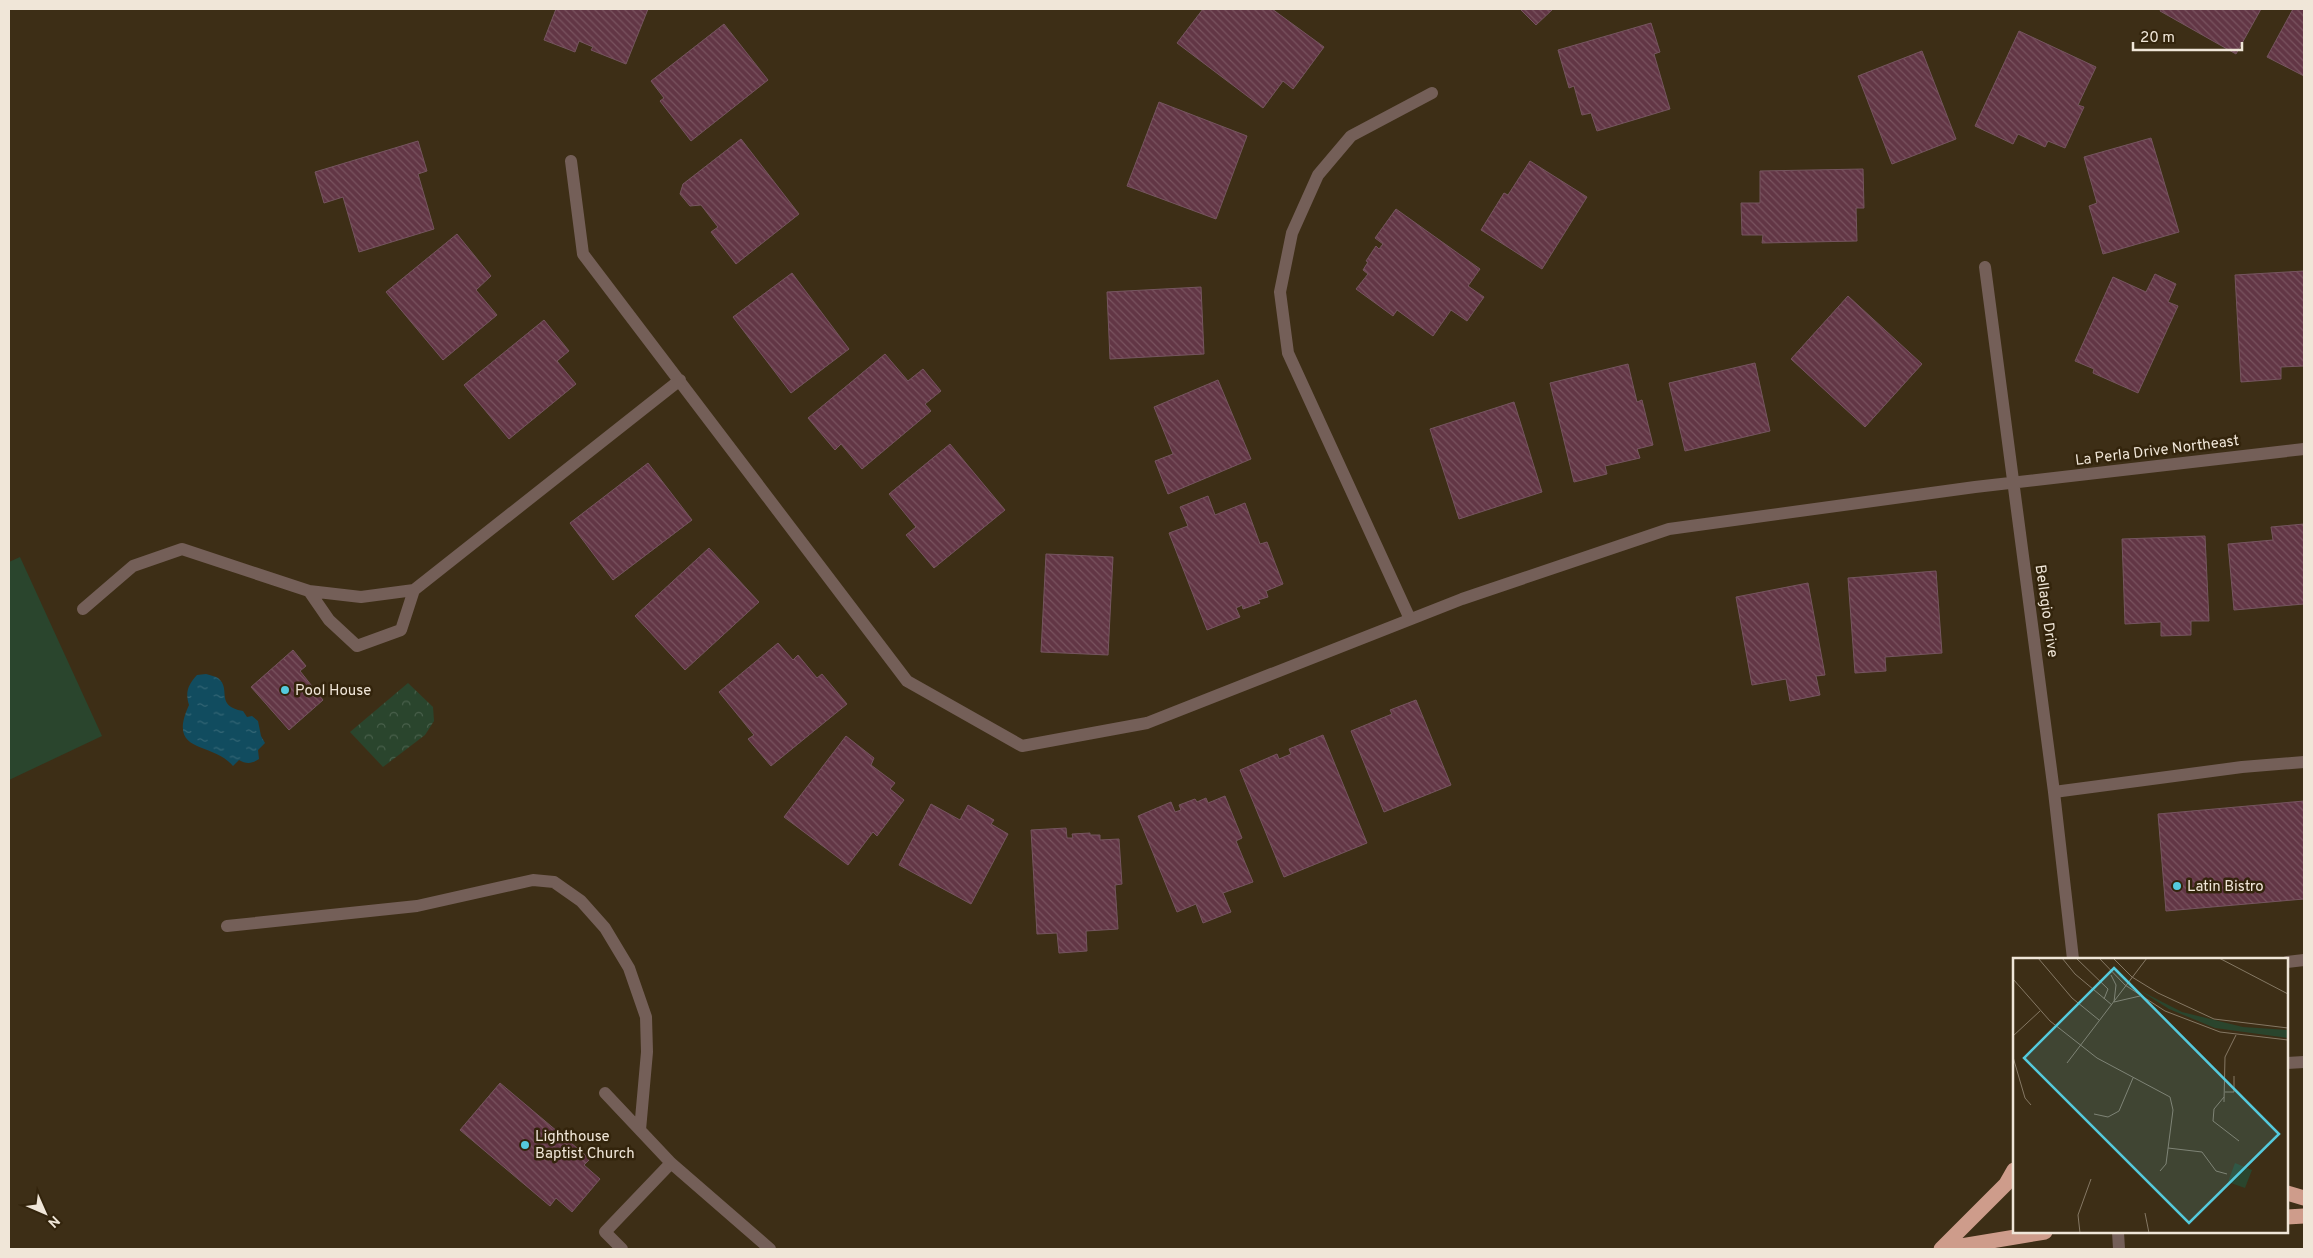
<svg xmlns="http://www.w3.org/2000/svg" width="2313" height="1258" font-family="Overpass,sans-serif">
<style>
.park{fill:url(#park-crowns)}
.garden{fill:#2a452d}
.water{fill:url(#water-ripples)}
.building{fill:url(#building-back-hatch);stroke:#75555f}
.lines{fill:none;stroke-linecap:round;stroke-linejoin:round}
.minor{stroke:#745f58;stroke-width:12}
.highway{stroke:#ce9c8b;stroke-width:15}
.poi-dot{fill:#54cadd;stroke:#33240c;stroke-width:2}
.labels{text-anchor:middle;stroke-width:5;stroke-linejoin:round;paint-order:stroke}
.street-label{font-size:15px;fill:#f0e6d8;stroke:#33240c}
.poi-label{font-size:15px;fill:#f0e6d8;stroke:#33240c;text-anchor:start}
.inset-road{fill:none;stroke:#857864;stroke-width:1}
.view{fill:#54cadd;fill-opacity:0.15;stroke:#54cadd;stroke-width:2.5}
.inset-edge{fill:none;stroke:#f0e6d8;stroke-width:2.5}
</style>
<defs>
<pattern id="park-crowns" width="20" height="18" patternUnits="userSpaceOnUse" patternTransform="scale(1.25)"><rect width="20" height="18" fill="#2a452d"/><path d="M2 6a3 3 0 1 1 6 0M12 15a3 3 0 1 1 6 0" fill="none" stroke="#49604b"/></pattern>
<pattern id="water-ripples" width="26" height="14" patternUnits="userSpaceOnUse" patternTransform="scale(1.25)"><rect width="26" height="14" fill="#114c5f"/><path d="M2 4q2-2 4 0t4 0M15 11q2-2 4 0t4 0" fill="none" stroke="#346675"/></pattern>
<pattern id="building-back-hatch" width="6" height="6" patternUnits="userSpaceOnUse" patternTransform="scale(1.25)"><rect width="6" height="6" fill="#623645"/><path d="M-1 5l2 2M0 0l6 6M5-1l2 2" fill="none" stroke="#79535f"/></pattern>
</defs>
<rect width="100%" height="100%" fill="#3d2e16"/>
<!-- park -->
<path class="park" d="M408,683L433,707L434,721L425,735L383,767L350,732Z"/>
<!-- garden -->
<path class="garden" d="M20,557L102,736L9,780V562Z"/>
<!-- water -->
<path class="water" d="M206,674C209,675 215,676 218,678C232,689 214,706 243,711L247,717L252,716L258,721L261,736L265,743L258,750L259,759C252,764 246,764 239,760L233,766C213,741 166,755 189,705C185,692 188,685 197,675Z"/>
<!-- building -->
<path class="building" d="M556,9H648L626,64L591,50L593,47L579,41L575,52L544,40Z
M1203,9H1272L1324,47L1293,89L1283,81L1263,108L1177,43Z
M1520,9H1553L1536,25Z
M2161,9H2261L2236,54L2160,11Z
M2293,9H2304V76L2267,57Z
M1651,23L1660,52L1654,54L1670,109L1597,131L1591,113L1582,115L1574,86L1569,88L1558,50Z
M724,24L768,80L691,141L660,101L664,98L651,81Z
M2019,31L2096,67L2078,105L2084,107L2065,148L2048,141L2045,147L2018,134L2013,144L1975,126Z
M1922,51L1956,139L1892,164L1858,76Z
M1159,102L1247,136L1216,219L1127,186Z
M2151,138L2179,232L2103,254L2089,206L2097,203L2084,157Z
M741,139L799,214L736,264L711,232L718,227L701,205L690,206L680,194L683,184Z
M418,141L427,171L418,174L434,229L359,252L343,197L324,203L315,172Z
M1530,161L1587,197L1542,269L1481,230L1504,193L1508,195Z
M1863,169L1864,208H1856L1857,241L1762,243L1763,235H1742L1741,203H1760V171Z
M1396,209L1480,269L1468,286L1484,297L1467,321L1451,310L1433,336L1397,310L1393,316L1356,289L1368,274L1363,270L1368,262L1366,261L1376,246L1379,249L1383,244L1375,238Z
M457,234L491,276L476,290L497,315L443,360L386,292Z
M2304,271V366L2281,367V379L2241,382L2235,275Z
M792,273L849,349L791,393L733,317Z
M2155,274L2176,284L2168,302L2178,306L2138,393L2093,373L2094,369L2075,361L2113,277L2146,292Z
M1201,287L1204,354L1110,359L1107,292Z
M1848,296L1922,364L1865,427L1791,359Z
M544,320L569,351L557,361L576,384L509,439L464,385Z
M885,354L908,381L923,369L941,391L925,404L931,411L862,469L841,444L835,450L808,418Z
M1755,363L1770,431L1685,451L1669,383Z
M1628,364L1637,402L1642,400L1653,445L1637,449L1640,458L1605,466L1607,474L1574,482L1550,383Z
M1218,380L1251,459L1168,494L1155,461L1173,454L1154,407Z
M1514,402L1542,492L1459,519L1430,429Z
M950,444L1005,510L934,568L906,535L916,527L889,494Z
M648,463L692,520L613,580L570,523Z
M1208,496L1215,515L1245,503L1260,544L1267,542L1283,584L1266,591L1268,597L1258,600L1260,603L1243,609L1242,605L1236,608L1240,617L1207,630L1169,533L1188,526L1180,507Z
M2304,524V604L2234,610L2228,544L2273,540L2271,527Z
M2205,536L2209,621H2191V635L2161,636V622L2125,624L2122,539Z
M709,548L759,602L685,670L635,616Z
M1046,554L1113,557L1108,655L1041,652Z
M1936,571L1942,653L1885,657L1886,671L1855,673L1848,578Z
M1808,583L1825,675L1816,676L1820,695L1790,701L1786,679L1752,685L1736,597Z
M778,643L793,660L798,655L817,678L822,674L847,704L771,766L748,739L754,735L719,692Z
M293,650L306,666L300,671L323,700L289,730L251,687Z
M1416,700L1451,785L1384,812L1351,731L1392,714L1390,710Z
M1323,735L1367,843L1284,877L1240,770L1277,754L1279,759L1291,754L1289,749Z
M846,736L874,758L871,765L895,783L890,789L904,800L877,836L873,832L848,865L784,817Z
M1225,796L1242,838L1236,841L1253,882L1223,893L1231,912L1203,923L1196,904L1177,912L1138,816L1171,802L1175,812L1181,810L1179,805L1195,799L1197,802L1206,798L1208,803Z
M2304,801V899L2166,911L2158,814Z
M931,804L960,820L968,805L994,820L991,824L1008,834L971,904L899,865Z
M1066,828L1067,838H1073L1072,834L1090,833V835H1100V840L1119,839L1122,884L1115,885L1118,929L1086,931L1087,951L1059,953L1057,933L1037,934L1031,830Z
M500,1083L590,1159L584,1165L600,1179L572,1212L556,1198L550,1206L460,1130Z"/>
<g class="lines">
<!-- minor -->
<path class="minor" d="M571,161L583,254L907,681L1022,746L1147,723L1462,599L1669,529L1975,487L2304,449
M1985,267L2054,792L2073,959
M309,591L329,620L357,646L401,630L414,590
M83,609L133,566L182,549L309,591L361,597L414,590L680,380
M1410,619L1288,353L1280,292L1292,233L1318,175L1351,136L1432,93
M2054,792L2242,767L2304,762
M227,926L417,906L533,880L554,882L581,901L605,928L629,968L646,1017L647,1052L640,1130
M2287,962L2304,960
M2287,1063L2304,1062
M605,1093L671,1163L770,1249
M2118,1232L2119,1249
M622,1249L605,1232L671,1163"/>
<!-- highway -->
<path class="highway" d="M2287,1193L2304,1198
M2287,1217L2304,1216
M1941,1249L2006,1184L2014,1170
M1943,1249L2045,1232"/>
</g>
<!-- markers -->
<g class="poi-dot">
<circle cx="285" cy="690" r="5"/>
<circle cx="2177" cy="886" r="5"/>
<circle cx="525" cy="1145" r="5"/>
</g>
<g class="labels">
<!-- street labels -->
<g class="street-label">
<text transform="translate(2157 450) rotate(-7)" y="5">La Perla Drive Northeast</text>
<text transform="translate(2047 611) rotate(82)" y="5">Bellagio Drive</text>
</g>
<!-- poi labels -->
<g class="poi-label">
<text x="295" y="695">Pool House</text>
<text x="2187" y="891">Latin Bistro</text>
<text x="535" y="1141">Lighthouse<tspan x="535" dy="17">Baptist Church</tspan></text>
</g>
</g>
<!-- overview -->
<g transform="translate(2013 958)">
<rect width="275" height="275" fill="#3d2e16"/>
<path d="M126,32L169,54L230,69L275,72V80L202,70L156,51Z" fill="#2a452d"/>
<path d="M222,205L239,212L232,230L215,224Z" fill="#2a452d"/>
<path class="inset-road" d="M25,0L59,40L86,62M49,0L62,16L99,47M63,0L95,31L91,41M86,0L112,27L152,53L207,74L275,82M100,0L119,19L145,35L201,61L275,70M206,0L275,36M98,17L103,27L101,44M0,21L37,63L84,100L157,139L160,152L153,206L147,213M101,44L127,38M0,78L27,53M0,99L12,140L18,147M54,105L134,0M212,134H221V118M211,139L201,151L200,163L226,183M211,144L212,99L223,77M81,156L95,159L106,153L120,120M155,190L189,194L203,213L214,216M132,255L136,275M67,275L65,257L78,221"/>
<path class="view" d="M101,10L266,176L176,265L11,100Z"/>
<rect width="275" height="275" class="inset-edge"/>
</g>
<!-- border -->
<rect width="2313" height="1258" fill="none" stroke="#f0e6d8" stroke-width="20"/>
<!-- north arrow -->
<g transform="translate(45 1213) rotate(135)" stroke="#33240c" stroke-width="4" paint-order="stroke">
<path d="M0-4L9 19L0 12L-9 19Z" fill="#f0e6d8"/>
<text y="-8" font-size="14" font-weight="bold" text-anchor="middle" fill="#f0e6d8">N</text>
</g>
<!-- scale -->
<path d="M2133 42v8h109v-8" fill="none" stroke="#f0e6d8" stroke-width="2.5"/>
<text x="2140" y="42" font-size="15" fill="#f0e6d8" stroke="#33240c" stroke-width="4" paint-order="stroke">20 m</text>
</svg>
